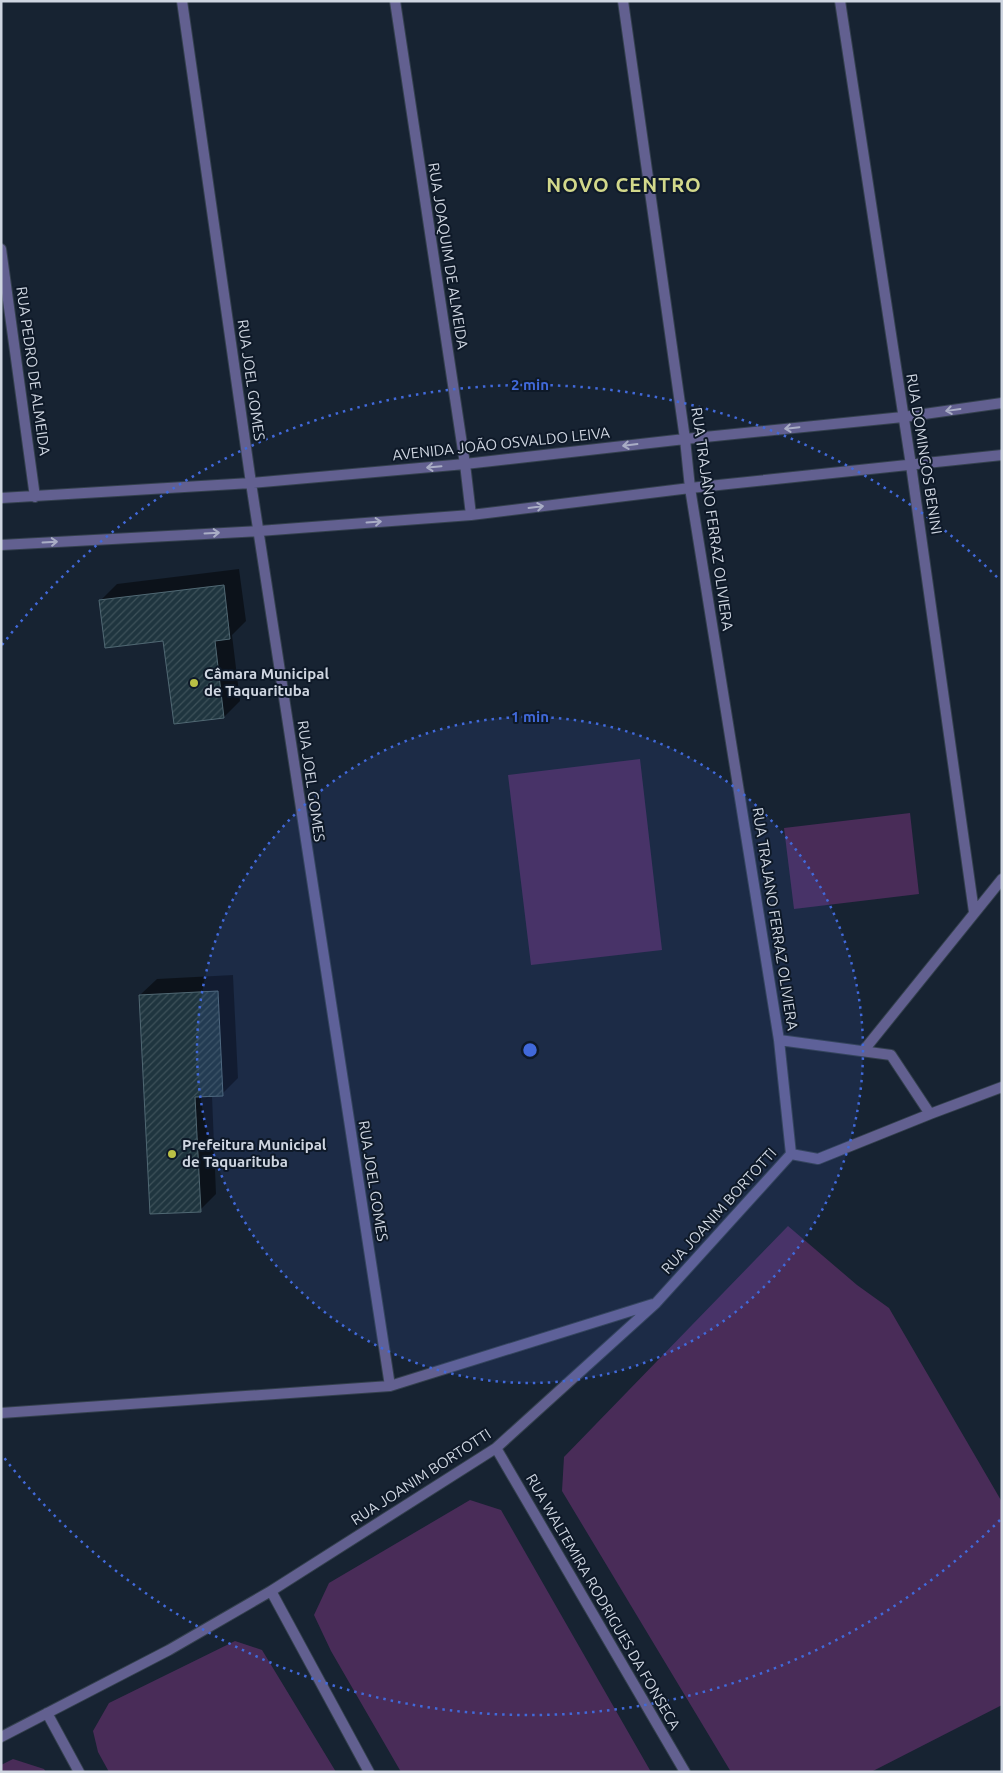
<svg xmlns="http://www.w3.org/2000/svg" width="1003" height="1773" font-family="Ubuntu,sans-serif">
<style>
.green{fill:#492c58}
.shadow{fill:#0007}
.building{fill:url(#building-hatch);stroke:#506873}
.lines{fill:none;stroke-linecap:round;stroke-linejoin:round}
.street-casing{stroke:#34404e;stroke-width:12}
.street{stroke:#626090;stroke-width:10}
.oneway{stroke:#a9adc5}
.ring{fill:none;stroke:#4169da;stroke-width:2.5;stroke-dasharray:2.5 5}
.poi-dot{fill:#bac045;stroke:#0e1928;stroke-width:2}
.labels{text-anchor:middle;stroke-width:4;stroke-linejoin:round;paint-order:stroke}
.street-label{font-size:15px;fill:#cfd6e1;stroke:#0e1928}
.poi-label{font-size:15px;font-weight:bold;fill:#cfd6e1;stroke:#0e1928;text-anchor:start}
.district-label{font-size:20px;font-weight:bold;letter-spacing:1px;fill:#d2d88b;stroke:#0e1928}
.centre{fill:#4169da;stroke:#0e1928;stroke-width:2.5}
.ring-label{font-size:15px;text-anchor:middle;font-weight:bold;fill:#4169da;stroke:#0e1928;stroke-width:4;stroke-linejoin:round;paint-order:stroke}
</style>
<defs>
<pattern id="building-hatch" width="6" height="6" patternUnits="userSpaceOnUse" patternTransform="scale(1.25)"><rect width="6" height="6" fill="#1f353f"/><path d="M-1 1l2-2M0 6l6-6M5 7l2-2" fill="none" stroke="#3e525a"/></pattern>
</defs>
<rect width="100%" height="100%" fill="#172332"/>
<!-- green -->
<path class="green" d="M640,759L662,950L531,965L508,775Z
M910,813L919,894L794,909L784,828Z
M788,1226L857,1285L889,1308L1002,1502V1705L871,1772H731L562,1491L564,1457Z
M470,1500L501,1510L651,1772H401L331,1651L314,1615L329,1583Z
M235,1641L262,1650L336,1772H109L98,1752L93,1731L109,1703Z
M13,1759L44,1769L46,1772H1V1765Z"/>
<!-- shadow -->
<path class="shadow" d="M239,569L246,621L232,635L240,701L224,717L164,639L101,600L117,584Z
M233,975L238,1078L222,1094L212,1095L216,1194L200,1210L140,995L157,979Z"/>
<!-- building -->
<path class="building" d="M224,585L230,639L215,641L224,718L174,724L163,641L105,648L99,600Z
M218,991L223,1096L195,1097L201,1212L150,1214L139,995Z"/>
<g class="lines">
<!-- street casing -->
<g class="street-casing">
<path id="street" d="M182,1L251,483L390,1386
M395,1L465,464L471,515
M623,1L685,439L690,488L779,1040
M840,1L911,465L974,912
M1,249L35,497
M1,498L251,483L465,464L685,439L903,417L1002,403
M1,545L259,531L471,515L690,488L1002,455
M779,1040L891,1055L930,1114L818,1159L791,1154Z
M864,1050L1002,879
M930,1114L1002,1087
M1,1413L390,1386L653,1304
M496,1448L685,1772
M271,1591L369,1772
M47,1713L79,1772
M1,1737L169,1650L271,1591L496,1448L656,1303L791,1154"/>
</g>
<!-- street -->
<use href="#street" class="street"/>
</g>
<!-- one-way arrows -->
<defs><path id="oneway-shaft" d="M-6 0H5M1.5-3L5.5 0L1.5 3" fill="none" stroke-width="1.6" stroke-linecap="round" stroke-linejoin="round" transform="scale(1.25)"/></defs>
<g class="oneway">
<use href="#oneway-shaft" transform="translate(953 410) rotate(172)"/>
<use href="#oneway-shaft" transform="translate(792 428) rotate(174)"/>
<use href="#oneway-shaft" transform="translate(630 445) rotate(173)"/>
<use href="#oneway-shaft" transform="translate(434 467) rotate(175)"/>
<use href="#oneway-shaft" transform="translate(536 507) rotate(-7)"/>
<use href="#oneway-shaft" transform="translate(374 522) rotate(-4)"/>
<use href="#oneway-shaft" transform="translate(212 533) rotate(-3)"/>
<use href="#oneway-shaft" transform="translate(50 542) rotate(-3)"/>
</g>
<!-- distance rings -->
<circle cx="530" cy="1050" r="333" fill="#4169da" fill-opacity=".12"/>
<g class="ring">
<circle cx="530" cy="1050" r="333"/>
<path d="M1000 1520A665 665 0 0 1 2 1455M2 645A665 665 0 0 1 1000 580"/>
</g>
<!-- markers -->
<g class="poi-dot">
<circle cx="194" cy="683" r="5"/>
<circle cx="172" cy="1154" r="5"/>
</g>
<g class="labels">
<!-- street labels -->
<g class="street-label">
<text transform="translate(448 256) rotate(81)" y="5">RUA JOAQUIM DE ALMEIDA</text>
<text transform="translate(33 371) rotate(82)" y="5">RUA PEDRO DE ALMEIDA</text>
<text transform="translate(251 380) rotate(82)" y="5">RUA JOEL GOMES</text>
<text transform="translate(501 444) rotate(-6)" y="5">AVENIDA JOÃO OSVALDO LEIVA</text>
<text transform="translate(924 454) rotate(81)" y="5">RUA DOMINGOS BENINI</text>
<text transform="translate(712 519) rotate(82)" y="5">RUA TRAJANO FERRAZ OLIVIERA</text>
<text transform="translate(311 781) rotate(82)" y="5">RUA JOEL GOMES</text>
<text transform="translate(775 919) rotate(81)" y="5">RUA TRAJANO FERRAZ OLIVIERA</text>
<text transform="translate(373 1181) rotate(81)" y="5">RUA JOEL GOMES</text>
<text transform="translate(719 1211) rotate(-48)" y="5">RUA JOANIM BORTOTTI</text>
<text transform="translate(421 1477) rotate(-33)" y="5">RUA JOANIM BORTOTTI</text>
<text transform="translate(603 1602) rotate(60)" y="5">RUA WALTEMIRA RODRIGUES DA FONSECA</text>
</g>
<!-- poi labels -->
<g class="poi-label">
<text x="204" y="679">Câmara Municipal<tspan x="204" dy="17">de Taquarituba</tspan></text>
<text x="182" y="1150">Prefeitura Municipal<tspan x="182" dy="17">de Taquarituba</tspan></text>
</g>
<!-- district labels -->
<g class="district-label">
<text x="624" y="192">NOVO CENTRO</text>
</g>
</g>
<circle cx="530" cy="1050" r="8" class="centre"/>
<g class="ring-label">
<text x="530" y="390">2 min</text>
<text x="530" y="722">1 min</text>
</g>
<!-- border -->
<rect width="1003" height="1773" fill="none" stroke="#cfd6e1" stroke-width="5"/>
</svg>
